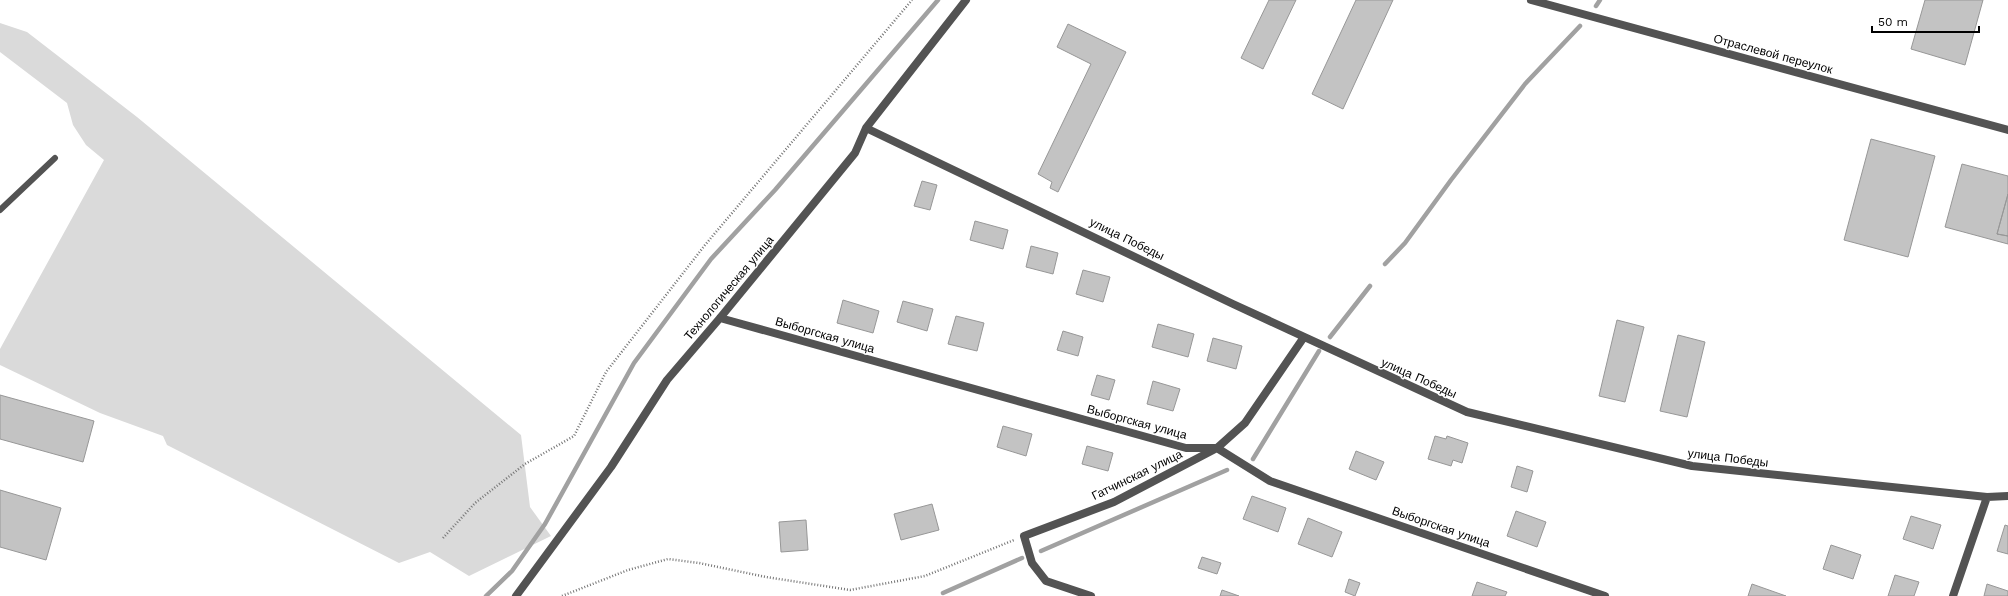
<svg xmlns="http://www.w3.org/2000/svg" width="2008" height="596" font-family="'Work Sans',sans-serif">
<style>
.green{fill:#dadada}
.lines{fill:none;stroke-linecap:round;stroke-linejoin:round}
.stream{stroke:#a1a1a1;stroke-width:4.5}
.building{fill:#c3c3c3;stroke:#979797}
.path{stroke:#757575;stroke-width:2.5;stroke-dasharray:1 2;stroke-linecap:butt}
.lane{stroke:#535353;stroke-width:6}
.street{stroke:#535353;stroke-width:8}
.labels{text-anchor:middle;stroke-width:3;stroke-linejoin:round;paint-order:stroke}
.street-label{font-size:12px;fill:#000;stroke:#fff}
</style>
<rect width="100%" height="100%" fill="#fff"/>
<!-- green -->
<path class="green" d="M0,23L27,32L137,117L521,435L530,507L551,536L469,576L430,552L399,563L167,445L163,436L100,413L0,365V349L104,160L86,145L73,125L67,103L0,52Z"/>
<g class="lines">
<!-- stream -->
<path class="stream" d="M1596,6L1600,0
M1385,264L1405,243L1451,180L1525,84L1580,26
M1330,337L1370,286
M1253,459L1319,351
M1041,551L1227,470
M943,593L1022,558
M486,596L512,571L545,524L634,363L711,259L775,190L938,0"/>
</g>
<!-- building -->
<path class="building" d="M1269,0H1296L1263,69L1241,58Z
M1356,0H1393L1343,109L1312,94Z
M1925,0H1983L1965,65L1911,49Z
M1068,24L1126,52L1058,192L1050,188L1052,182L1038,174L1091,64L1057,47Z
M1871,139L1935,156L1908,257L1844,240Z
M1962,164L2008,176V194L1997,234L2008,236V244L1945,227Z
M922,181L937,185L930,210L914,206Z
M2008,194V236L1997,234Z
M975,221L1008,230L1003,249L970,240Z
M1031,246L1058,253L1053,274L1026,267Z
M1083,270L1110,277L1103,302L1076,294Z
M843,300L879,311L873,333L837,323Z
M903,301L933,309L927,331L897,322Z
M956,316L984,323L977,351L948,344Z
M1617,320L1644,327L1625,402L1599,396Z
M1158,324L1194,334L1188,357L1152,347Z
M1063,331L1083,337L1078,356L1057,350Z
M1678,335L1705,342L1687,417L1660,411Z
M1213,338L1242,346L1236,369L1207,361Z
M1097,375L1115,380L1109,400L1091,395Z
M1153,381L1180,389L1173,411L1147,404Z
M0,395L94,421L83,462L0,439Z
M1003,426L1032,434L1026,456L997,447Z
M1435,436L1446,439L1447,436L1468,443L1462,463L1453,460L1451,466L1428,459Z
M1087,446L1113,453L1108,471L1082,464Z
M1356,451L1384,462L1376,480L1349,469Z
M1517,466L1533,471L1527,492L1511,487Z
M0,490L61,508L46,560L0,547Z
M1252,496L1286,508L1278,532L1243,519Z
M932,504L939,530L901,540L894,514Z
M1516,511L1546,522L1537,547L1507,536Z
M1911,516L1941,525L1933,549L1903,539Z
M1308,518L1342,532L1332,557L1298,544Z
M806,520L808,550L781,552L779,522Z
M2005,525L2008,526V554L1997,551Z
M1831,545L1861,555L1853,579L1823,569Z
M1202,557L1221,563L1217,574L1198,568Z
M1895,575L1919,582L1914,596H1888Z
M1349,579L1360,583L1355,596L1345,592Z
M1477,582L1507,592L1505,596H1472Z
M1752,584L1786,596H1748Z
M1987,584L2008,591V596H1984Z
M1222,590L1239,596H1220Z"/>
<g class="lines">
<!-- path -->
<path class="path" d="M443,538L475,503L525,464L574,436L606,372L705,245L912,0
M562,596L628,570L668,559L699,563L766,577L850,590L925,576L1014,540"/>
<!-- lane -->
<path class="lane" d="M0,210L55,158"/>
<!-- street -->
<path class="street" d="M1531,0L2008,130
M866,128L1233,304L1467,412L1692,466L1987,497L2008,496
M720,318L1186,448H1217L1270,481L1605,596
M516,596L611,467L667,380L720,318L855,153L866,128L966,0
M1091,596L1046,581L1032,563L1024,536L1114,502L1217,448L1245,423L1304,337
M1953,596L1987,497"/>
</g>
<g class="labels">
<!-- street labels -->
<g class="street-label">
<text transform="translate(1773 54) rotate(15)" y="4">Отраслевой переулок</text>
<text transform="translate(1127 239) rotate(26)" y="4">улица Победы</text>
<text transform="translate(729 288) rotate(-50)" y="4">Технологическая улица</text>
<text transform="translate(825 335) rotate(16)" y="4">Выборгская улица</text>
<text transform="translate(1419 378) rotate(24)" y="4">улица Победы</text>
<text transform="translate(1137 422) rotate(15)" y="4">Выборгская улица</text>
<text transform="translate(1728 458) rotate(7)" y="4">улица Победы</text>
<text transform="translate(1137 475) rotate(-26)" y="4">Гатчинская улица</text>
<text transform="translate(1441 527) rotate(19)" y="4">Выборгская улица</text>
</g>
</g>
<!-- scale -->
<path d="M1872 26v6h107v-6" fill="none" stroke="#000000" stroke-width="2"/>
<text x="1878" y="26" font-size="12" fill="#000000" stroke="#ffffff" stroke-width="3" paint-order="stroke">50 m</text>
</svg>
